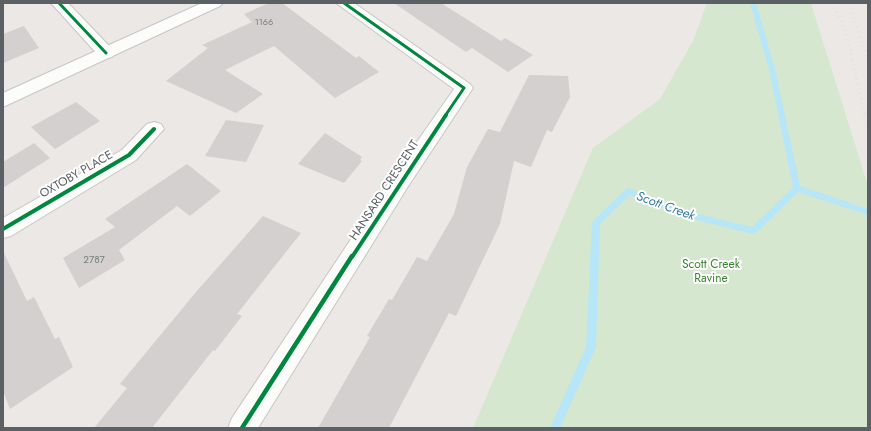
<svg xmlns="http://www.w3.org/2000/svg" width="871" height="431" font-family="Jost,sans-serif">
<style>
.green{fill:#d5e7ce}
.lines{fill:none;stroke-linecap:round;stroke-linejoin:round}
.stream{fill:#b6e6f7;fill-rule:evenodd}
.building{fill:#d3d0cf}
.street-casing{stroke:#c6c6c6;stroke-width:2}
.secondary-casing{stroke:#c6c6c6;stroke-width:2}
.street{fill:#fcfcfb;fill-rule:evenodd}
.secondary{fill:#fcfcfb;fill-rule:evenodd}
.rail-far1{stroke:#e2e1e2;stroke-width:2.5;stroke-dasharray:1 4;stroke-linecap:butt}
.rail{stroke:#e2e1e2;stroke-width:3;stroke-dasharray:1 5;stroke-linecap:butt}
.cycleway-far2-casing{stroke:#fff;stroke-width:5}
.cycleway-far1-casing{stroke:#fff;stroke-width:6}
.cycleway-casing{stroke:#fff;stroke-width:7}
.cycleway-far2{stroke:#00873e;stroke-width:3}
.cycleway-far1{stroke:#00873e;stroke-width:4}
.cycleway{stroke:#00873e;stroke-width:4.5}
.labels{text-anchor:middle;stroke-width:4;stroke-linejoin:round;paint-order:stroke}
.far-number-label{font-size:9px;fill:#7a7d7f}
.number-label{font-size:10px;fill:#7a7d7f}
.street-label{font-size:12px;fill:#5a6063;stroke:#fff}
.park-label{font-size:12px;fill:#39852f;stroke:#fff}
.water-label{font-size:13px;font-style:italic;fill:#347ca4;stroke:#fff}
</style>
<rect width="100%" height="100%" fill="#ebe8e5"/>
<!-- green -->
<path class="green" d="M707,3H811L813,10L868,186V428H473L593,148L660,99L693,41Z"/>
<g class="lines">
<!-- stream -->
<path class="stream" d="M750,3H756L775,69L800,186L868,209V215L798,192L756,233L753,234L685,217L630,195L600,224L596,347L560,428H550L586,347L592,223L593,221L626,189L629,188L686,211L752,227L793,187L769,69Z"/>
</g>
<!-- building -->
<path class="building" d="M269,3H282L356,58L359,56L379,72L335,98L274,46L225,70L263,94L236,113L166,81L208,48L202,45L252,22L244,14Z
M394,3H441L501,41L505,38L533,55L508,72L472,48L466,52Z
M24,26L39,48L3,63V34Z
M529,75L568,76L570,97L552,132L547,130L531,167L514,161L500,224L456,316L449,313L389,428H318L370,337L367,336L389,299L392,300L417,257L427,261L454,214L467,167L488,129L500,132Z
M76,102L100,121L55,149L31,127Z
M226,120L264,125L246,162L205,156Z
M325,133L362,157L360,160L362,161L344,183L298,164Z
M34,143L50,158L3,188V162Z
M187,164L221,191L190,216L177,206L119,250L125,260L79,288L63,258L115,227L105,219Z
M263,216L301,233L237,314L242,316L215,351L213,350L152,428H94L127,388L120,384L196,292Z
M3,251L27,301L34,297L55,339L59,337L73,367L10,409L3,391Z"/>
<g class="lines">
<!-- street casing -->
<g class="street-casing">
<path id="street" d="M51,3H68L112,49L115,53L112,57L106,58L100,57Z
M336,3H354L470,84L473,88L407,188L258,428H228L232,418L393,176L454,89Z
M154,122L161,124L164,129L136,160L11,236L3,238V218L122,150L147,124Z"/>
</g>
<!-- secondary casing -->
<g class="secondary-casing">
<path id="secondary" d="M202,3H223L220,6L3,107V93Z"/>
</g>
<!-- street -->
<use href="#street" class="street"/>
<!-- secondary -->
<use href="#secondary" class="secondary"/>
<!-- rail-far1 -->
<path class="rail-far1" d="M832,3L845,28L865,116
M849,3L868,60"/>
<!-- rail -->
<path class="rail" d="M865,115L868,129"/>
<!-- cycleway-far2 casing -->
<g class="cycleway-far2-casing">
<path id="cycleway-far2" d="M59,3L106,53
M344,3L464,88L445,116"/>
</g>
<!-- cycleway-far1 casing -->
<g class="cycleway-far1-casing">
<path id="cycleway-far1" d="M3,229L129,155L154,129
M352,257L446,115"/>
</g>
<!-- cycleway casing -->
<g class="cycleway-casing">
<path id="cycleway" d="M242,428L352,256"/>
</g>
<!-- cycleway-far2 -->
<use href="#cycleway-far2" class="cycleway-far2"/>
<!-- cycleway-far1 -->
<use href="#cycleway-far1" class="cycleway-far1"/>
<!-- cycleway -->
<use href="#cycleway" class="cycleway"/>
</g>
<g class="labels">
<!-- far-number labels -->
<g class="far-number-label">
<text x="264" y="25">1166</text>
</g>
<!-- number labels -->
<g class="number-label">
<text x="94" y="263">2787</text>
</g>
<!-- street labels -->
<g class="street-label">
<text transform="translate(76 174) rotate(-30)" y="4">OXTOBY PLACE</text>
<text transform="translate(384 190) rotate(-57)" y="4">HANSARD CRESCENT</text>
</g>
<!-- park labels -->
<g class="park-label">
<text x="711" y="268">Scott Creek<tspan x="711" dy="14">Ravine</tspan></text>
</g>
<!-- water labels -->
<g class="water-label">
<text transform="translate(666 205) rotate(20)" y="5">Scott Creek</text>
</g>
</g>
<!-- border -->
<rect width="871" height="431" fill="none" stroke="#5a6063" stroke-width="8"/>
</svg>
